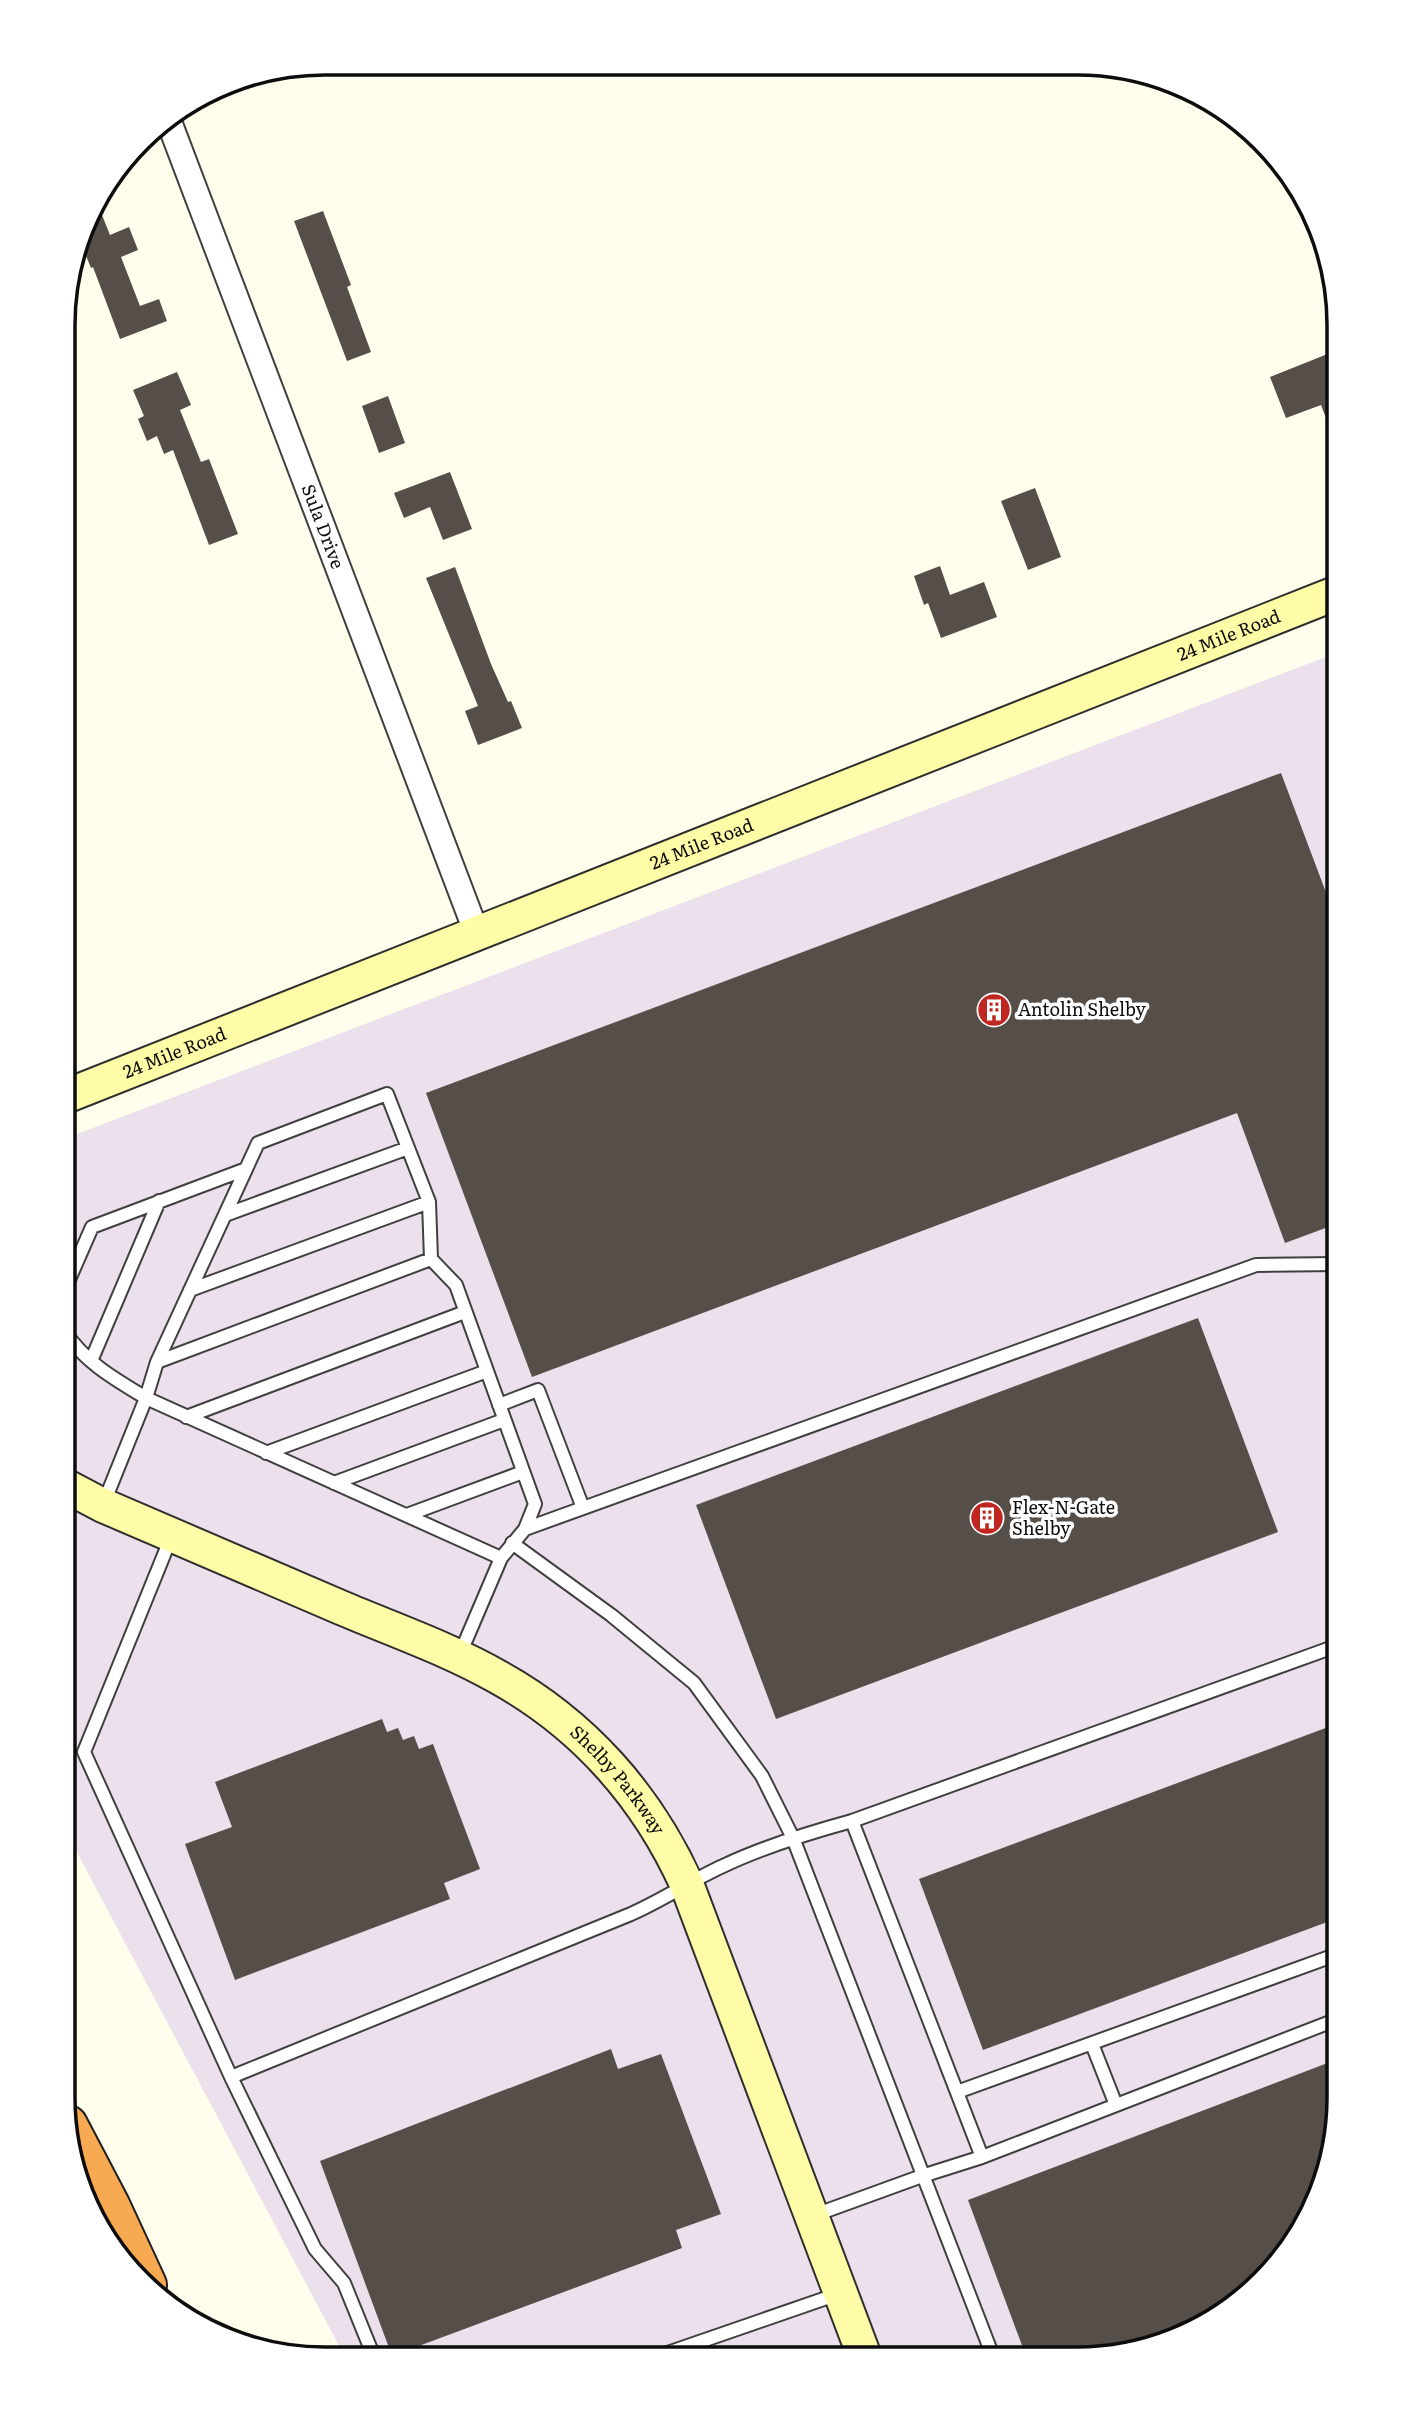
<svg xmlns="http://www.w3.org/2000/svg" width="1402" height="2422" font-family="Literata,serif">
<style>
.industrial{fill:#ebe0ec}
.building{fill:#564f49}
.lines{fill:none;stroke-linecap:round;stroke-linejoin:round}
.lane-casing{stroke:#404040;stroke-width:16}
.street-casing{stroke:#404040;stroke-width:28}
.secondary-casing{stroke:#2f2f2f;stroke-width:37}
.highway-casing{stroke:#1e1e1e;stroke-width:42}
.lane{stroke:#fff;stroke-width:12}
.street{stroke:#fff;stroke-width:24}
.secondary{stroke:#fffca7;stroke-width:33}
.highway{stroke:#f8aa52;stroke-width:38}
.labels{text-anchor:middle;stroke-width:7;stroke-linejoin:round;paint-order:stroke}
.street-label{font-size:18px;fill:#0d0d0d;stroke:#fff}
.poi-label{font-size:18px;fill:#0d0d0d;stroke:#fff;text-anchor:start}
.rim{fill:none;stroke:#0d0d0d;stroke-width:3.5}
</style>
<rect width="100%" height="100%" fill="#fffdec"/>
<!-- industrial -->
<path class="industrial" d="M1339,652L1338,2114L1319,2197L1285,2256L1236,2305L1161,2345L1076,2359L343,2357L337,2342L63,1826L64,1139Z"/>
<!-- building -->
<path class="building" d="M100,210L110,235L129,227L138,250L121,257L140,306L159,299L167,321L120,339L93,267L91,268L80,241L89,214Z
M323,211L351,285L347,287L371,352L347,361L294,221Z
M1330,353L1339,376V413L1326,418L1321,405L1286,418L1270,377Z
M177,372L191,405L180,410L201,462L209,459L238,534L209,545L173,450L164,454L157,436L147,441L138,419L144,416L133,390Z
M388,396L405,443L379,453L362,406Z
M450,472L472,529L443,540L430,507L404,518L394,493Z
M1035,488L1061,557L1028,570L1001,501Z
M940,566L950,595L984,582L997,617L941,638L928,603L924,605L914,576Z
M455,567L491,664L508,702L511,701L522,728L478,745L465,711L478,706L426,578Z
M1281,773L1339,927V1223L1285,1243L1237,1113L532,1377L426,1093Z
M1198,1318L1278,1532L776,1719L696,1505Z
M382,1719L387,1732L398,1728L403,1740L414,1736L419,1749L433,1744L480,1869L444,1883L450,1899L235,1980L185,1844L232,1827L215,1782Z
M1339,1723L1338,1918L983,2050L919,1879Z
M611,2049L618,2069L661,2054L721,2214L676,2230L682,2248L392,2356L320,2161Z
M1338,2059V2114L1319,2197L1285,2256L1236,2305L1161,2345L1076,2359H1027L968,2200Z"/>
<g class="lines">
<!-- lane casing -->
<g class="lane-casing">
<path id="lane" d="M225,1215L408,1148
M190,1290L429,1202
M64,1291L92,1227L246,1169
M64,1331C86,1363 113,1378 146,1398L501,1558
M91,1361L159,1201
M157,1362L431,1259
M499,1405L538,1390L583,1508
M186,1417L465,1312
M266,1453L487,1371
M334,1483L504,1420
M103,1505L146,1398L157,1362L258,1143L387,1094L429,1202L431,1259L456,1285L535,1504L525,1529
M407,1515L523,1472
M172,1535L84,1752L231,2077L315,2249L344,2283L374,2357
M512,1543L611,1615L694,1683L762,1776L793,1838L994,2359
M460,1654L501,1558L525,1529L1256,1265L1339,1264
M852,1821L982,2157
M1092,2044L1116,2105
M231,2077L631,1914C663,1900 692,1880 723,1866C765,1846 808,1833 852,1821L1339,1645
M957,2092L1338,1954
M812,2216L922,2176L982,2157L1338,2019
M653,2358L838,2294"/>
</g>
<!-- street casing -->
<g class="street-casing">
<g id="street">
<path id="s1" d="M168,119L477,934"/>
</g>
</g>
<!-- secondary casing -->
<g class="secondary-casing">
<g id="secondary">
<path id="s2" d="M64,1097L1339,592"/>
<path id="s3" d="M64,1485L102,1505C182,1539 262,1573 342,1608C394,1630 449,1649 498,1677C583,1724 647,1796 687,1885L865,2358"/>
</g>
</g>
<!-- highway casing -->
<g class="highway-casing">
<path id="highway" d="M68,2125L110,2205L147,2285"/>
</g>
<!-- lane -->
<use href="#lane" class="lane"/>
<!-- street -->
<use href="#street" class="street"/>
<!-- secondary -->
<use href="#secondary" class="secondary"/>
<!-- highway -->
<use href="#highway" class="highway"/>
</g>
<!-- icons -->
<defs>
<g id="building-disc" transform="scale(1.75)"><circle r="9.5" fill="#c02621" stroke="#fff"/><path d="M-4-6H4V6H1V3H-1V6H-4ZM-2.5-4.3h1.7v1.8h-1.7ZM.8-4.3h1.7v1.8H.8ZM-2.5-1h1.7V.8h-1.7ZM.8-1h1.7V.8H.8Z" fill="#fff"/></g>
</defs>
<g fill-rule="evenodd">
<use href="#building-disc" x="994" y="1010"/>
<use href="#building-disc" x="987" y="1518"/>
</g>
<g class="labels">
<!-- street labels -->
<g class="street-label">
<text dy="6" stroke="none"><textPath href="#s1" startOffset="436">Sula Drive</textPath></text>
<text dy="6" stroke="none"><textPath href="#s2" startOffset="1253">24 Mile Road</textPath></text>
<text dy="6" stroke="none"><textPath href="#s2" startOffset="686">24 Mile Road</textPath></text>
<text dy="6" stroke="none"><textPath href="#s2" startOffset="119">24 Mile Road</textPath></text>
<text dy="6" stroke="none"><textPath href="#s3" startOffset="634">Shelby Parkway</textPath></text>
</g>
<!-- poi labels -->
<g class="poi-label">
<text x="1018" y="1016">Antolin Shelby</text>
<text x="1012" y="1514">Flex-N-Gate<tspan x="1012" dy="21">Shelby</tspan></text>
</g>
</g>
<!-- crop -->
<path d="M0 0H1402V2422H0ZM325 75H1077A250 250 0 0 1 1327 325V2097A250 250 0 0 1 1077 2347H325A250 250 0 0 1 75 2097V325A250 250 0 0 1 325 75Z" fill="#fff" fill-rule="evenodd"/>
<path class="rim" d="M325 75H1077A250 250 0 0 1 1327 325V2097A250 250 0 0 1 1077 2347H325A250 250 0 0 1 75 2097V325A250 250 0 0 1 325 75Z"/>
</svg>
